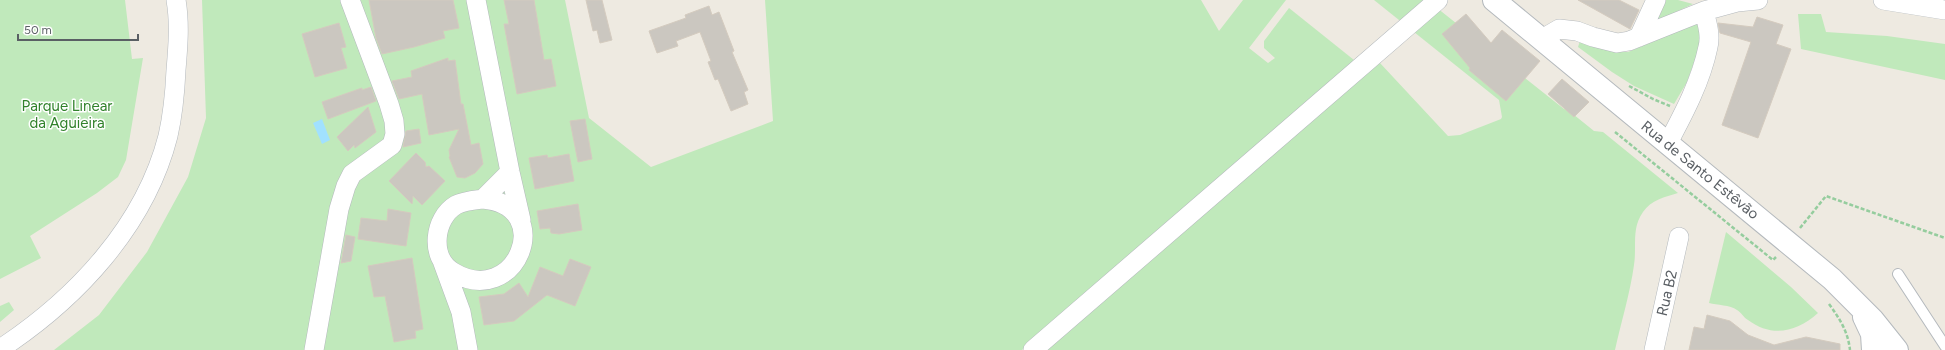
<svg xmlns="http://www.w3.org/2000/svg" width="1945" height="350" font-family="Figtree,sans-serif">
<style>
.green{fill:#c0e9bb}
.water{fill:#a1e1ff}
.building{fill:#cbc7c0;stroke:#d4cbbf}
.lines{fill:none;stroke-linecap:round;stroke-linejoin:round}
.service-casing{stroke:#b4b9bd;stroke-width:12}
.minor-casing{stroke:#b4b9bd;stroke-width:20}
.tertiary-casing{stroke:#b4b9bd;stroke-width:24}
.path{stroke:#95cd9e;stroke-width:2.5;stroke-dasharray:4 2;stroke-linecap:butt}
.service{stroke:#fff;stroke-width:10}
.minor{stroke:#fff;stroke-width:19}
.tertiary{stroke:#fff;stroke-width:22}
.labels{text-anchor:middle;stroke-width:3;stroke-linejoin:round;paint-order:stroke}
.park-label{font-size:15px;fill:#31822b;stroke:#fff}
.street-label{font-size:15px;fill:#5a5f64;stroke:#fff}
</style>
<rect width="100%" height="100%" fill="#eeeae1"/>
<!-- green -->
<path class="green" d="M0,0H125L132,59L143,58L126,160L118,177L97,193L30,236L41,258L0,279Z
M202,0H565L589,118L651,167L773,121L765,0H1201L1219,31L1243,0H1286L1249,48L1268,63L1275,58L1264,48V41L1289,8L1369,72L1380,63L1448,136L1460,135L1501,119L1502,117L1499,100L1374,0H1427L1564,109L1568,110L1594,131L1603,132L1678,193C1665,197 1651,200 1643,212C1631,229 1637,246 1634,265C1630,294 1621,322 1615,350H1042L1150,238L1022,350H54L99,315L147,252L188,177L206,118Z
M1666,0H1678L1693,4L1654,22Z
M1798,14H1821L1826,32L1887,36L1945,44V80L1801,49Z
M1695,24L1698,25L1701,43L1687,82L1674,104L1634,86L1612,72L1578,47L1580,41L1623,52H1628Z
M1726,232L1791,287L1818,313C1797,332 1772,338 1748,320C1744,318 1741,312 1737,310C1730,305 1717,305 1709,303Z
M9,302L14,310L0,322V306Z"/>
<!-- water -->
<path class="water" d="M322,119L330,140L322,144L313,123Z"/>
<!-- building -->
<path class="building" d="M369,0H453L459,28L443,31L445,38L414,47L382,54L376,38Z
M504,0H534L544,60L551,59L556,86L517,94L504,24H509Z
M586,0H602L612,40L600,43L597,30L593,31Z
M1578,0H1619L1639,10L1630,29Z
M709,6L712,15L719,12L734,51L732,52L748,90L744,92L748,104L731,111L718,79L715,80L708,62L711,61L700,32L676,41L678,46L657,53L649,31L686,18L685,15Z
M1466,14L1491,43L1502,30L1540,61L1506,101L1469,70L1470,68L1442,34Z
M1757,17L1783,25L1776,44L1791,49L1758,138L1722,125L1751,42L1720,33L1718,23L1753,27Z
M339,23L346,47L341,48L347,68L315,77L302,34Z
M448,58V61L455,60L461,104H463L471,145L479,143L483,164L475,173L465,178L457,177L449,157L450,156L449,150L459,129L429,135L422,94L399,99L392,81L412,77L411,71Z
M1562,79L1589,102L1574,117L1548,94Z
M371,87L376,101L328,119L322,102L362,88V90Z
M368,107L376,132L355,148L354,145L348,151L337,137Z
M585,119L592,159L578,162L570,121Z
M419,129L421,143L403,147L406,131Z
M416,153L425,162L426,167L429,166L445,181L422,205L413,196L412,204L389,181Z
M569,154L574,181L535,189L529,158L547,155L548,158Z
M578,204L582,230L559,234L551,233L550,228L540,229L537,211Z
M388,209L411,213L406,246L358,239L361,218L387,221Z
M346,235L355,237L351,261L341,263Z
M412,258L423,329L415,331L416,338L394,342L385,296L374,297L368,266Z
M570,259L591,267L575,306L547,295L514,321L484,325L479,297L504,294L519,283L528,297L540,267L563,276Z
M1707,315L1730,321L1748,335L1774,345L1806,337L1840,344V350H1689L1694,327L1704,329Z"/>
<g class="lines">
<!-- service casing -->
<g class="service-casing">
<path id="service" d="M1898,274L1945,346"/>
</g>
<!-- minor casing -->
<g class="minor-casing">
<path id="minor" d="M476,0L510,172L521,220
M1883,0L1945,10
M1704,11L1737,2L1758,0
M1639,37L1656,0
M1542,39L1559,29L1577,31L1593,37L1617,43L1629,41L1704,11C1707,23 1711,35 1708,47C1701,81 1684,113 1668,143
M483,199C558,206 516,310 453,272C429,257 434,218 456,205C463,201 475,200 483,199Z
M483,199L510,172
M443,263L461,312L468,350
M0,349C76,299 145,226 168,136C173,114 175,92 176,70C178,47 180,23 176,0
M314,350L339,209L346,186L352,174L392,145L395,134L394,121L389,104L350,0
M1033,350L1438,0
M1654,350L1679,237"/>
</g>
<!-- tertiary casing -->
<g class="tertiary-casing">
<path id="tertiary" d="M1494,0L1832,279L1873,320L1897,350
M1864,317L1872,334L1873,350"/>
</g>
<!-- path -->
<path class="path" d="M1629,86L1653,99L1670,106
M1615,132L1773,260L1776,257
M1800,228L1826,196L1945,238
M1829,304C1840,319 1848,332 1850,350"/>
<!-- service -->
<use href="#service" class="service"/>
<!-- minor -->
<use href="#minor" class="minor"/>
<!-- tertiary -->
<use href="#tertiary" class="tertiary"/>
</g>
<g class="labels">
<!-- park labels -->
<g class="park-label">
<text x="67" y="111">Parque Linear<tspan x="67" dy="17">da Aguieira</tspan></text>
</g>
<!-- street labels -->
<g class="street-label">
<text transform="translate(1700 170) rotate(39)" y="5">Rua de Santo Estêvão</text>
<text transform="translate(1667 293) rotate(-77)" y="5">Rua B2</text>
</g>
</g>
<!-- scale -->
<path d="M18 34v6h120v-6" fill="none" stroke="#5a5f64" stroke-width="2"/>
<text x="24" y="34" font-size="12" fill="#5a5f64" stroke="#ffffff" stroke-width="3" paint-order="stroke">50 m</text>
</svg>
